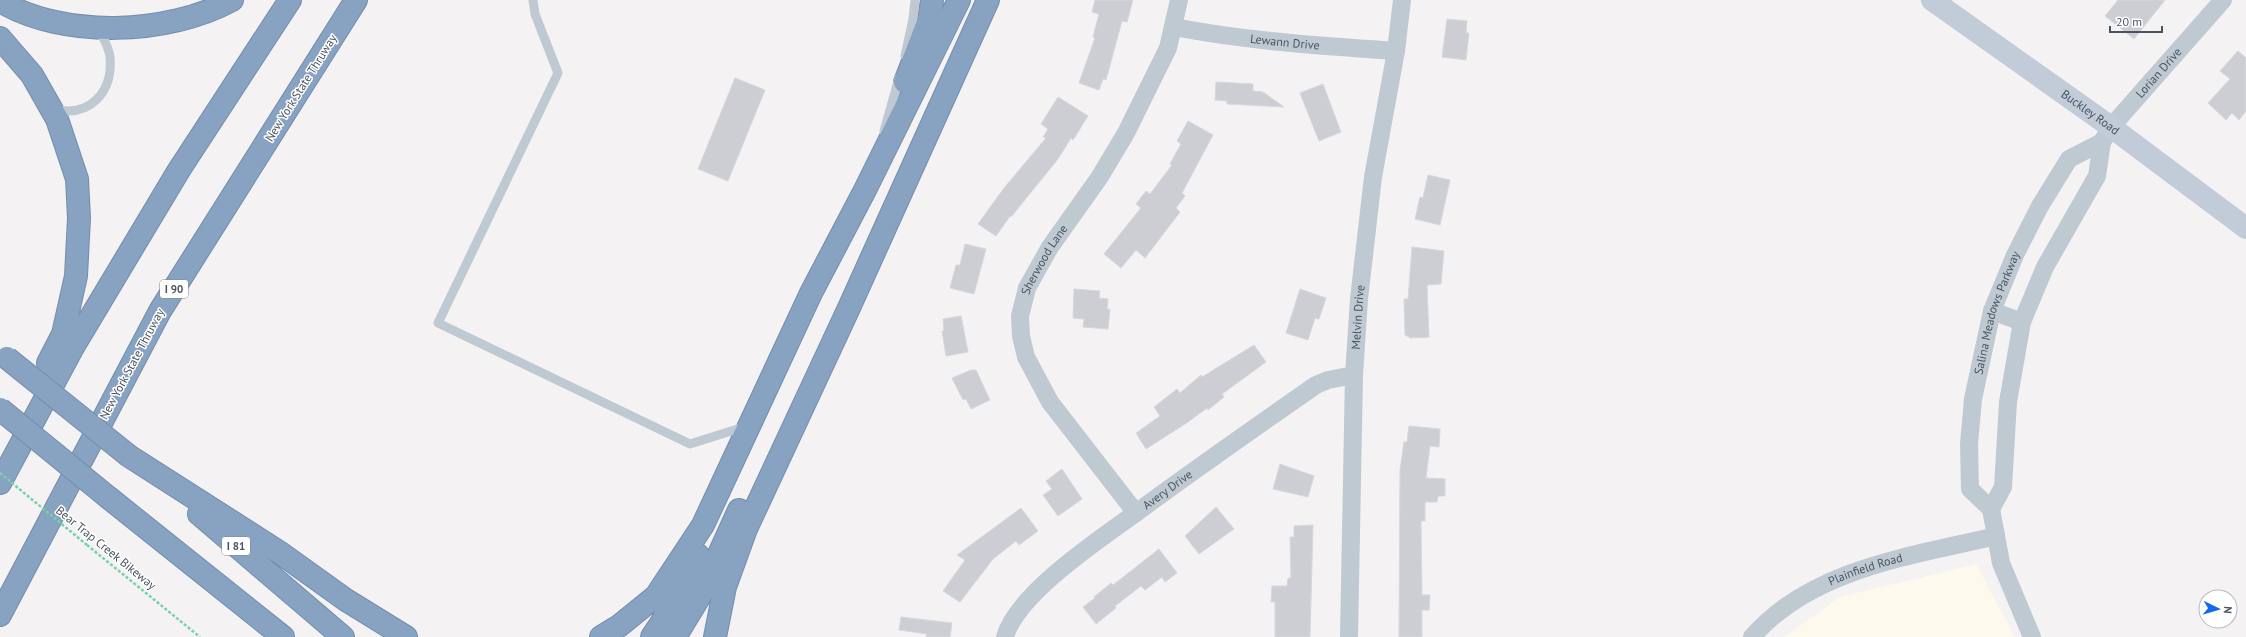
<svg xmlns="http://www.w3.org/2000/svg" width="2246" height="637" font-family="'PT Sans',sans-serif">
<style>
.commercial{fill:#fdf9ed}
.building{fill:#ccced4;stroke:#d6d8dd}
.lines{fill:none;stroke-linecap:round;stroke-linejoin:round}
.highway-casing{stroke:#738dae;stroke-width:24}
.path{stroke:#76d2a9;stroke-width:2.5;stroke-dasharray:3 2;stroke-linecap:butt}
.lane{stroke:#bfc9d2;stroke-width:9}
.street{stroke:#bfc9d2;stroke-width:18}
.secondary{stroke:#c2ccd9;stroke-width:22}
.highway{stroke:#88a2c2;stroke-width:22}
.highway-bridge-casing{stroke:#738dae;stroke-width:24;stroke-linecap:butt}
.path-bridge{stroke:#76d2a9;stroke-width:2.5;stroke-dasharray:3 2;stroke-linecap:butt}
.highway-bridge{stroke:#88a2c2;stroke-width:22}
.labels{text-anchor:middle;stroke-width:3;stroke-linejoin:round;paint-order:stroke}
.shield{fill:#fff;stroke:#808790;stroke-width:1}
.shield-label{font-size:11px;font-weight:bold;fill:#495461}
.street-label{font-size:12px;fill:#495461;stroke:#fff}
</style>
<rect width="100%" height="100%" fill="#f4f2f2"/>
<!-- commercial -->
<path class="commercial" d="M1976,564L2015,637H1784L1840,597Z"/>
<!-- building -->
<path class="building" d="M1095,0H1133L1127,22L1122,21L1106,80L1103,79L1099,90L1079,83L1095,38L1093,37L1099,14L1092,12Z
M2118,0H2165L2134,39L2105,16Z
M1447,19L1467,21L1466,33H1469L1466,60L1442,57Z
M2238,51L2246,58V111L2239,120L2232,113L2226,120L2208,103L2230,79L2220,71Z
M735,78L765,90L728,181L698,169Z
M1216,82L1253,84V91L1263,92L1284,107L1227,104V101L1215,100Z
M1323,84L1341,132L1319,141L1300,93Z
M1058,97L1088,116L1073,140L1071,138L1058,159L1011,217L1010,216L996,236L978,224L1004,188L1046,138L1043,137L1048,129L1041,124Z
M1188,121L1213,135L1182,193L1185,196L1176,208L1180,212L1145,258L1136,250L1121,268L1104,254L1141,208L1136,204L1146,191L1150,194L1172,165L1170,164L1181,144L1177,141Z
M1428,175L1450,180L1440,225L1415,219L1420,197L1423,198Z
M965,244L986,249L974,294L950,288L956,265H960Z
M1412,247L1444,251L1441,284L1427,285L1429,337L1411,338L1405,335L1404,299H1408Z
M1074,289L1100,291L1099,298L1108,299L1107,309H1110L1108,329L1083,327L1084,319L1073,318Z
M1300,289L1326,298L1319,319L1315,318L1308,340L1286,333Z
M961,316L968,352L946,356L942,331H944L943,319Z
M1254,345L1266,362L1222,394L1224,397L1208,410L1207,408L1188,422L1146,449L1136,433L1160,416L1154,407L1177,389L1180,393L1201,375L1202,377Z
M971,370H976L990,400L971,409L966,399L963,400L952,378Z
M1409,426L1440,429L1439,447L1430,446L1426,478L1445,479V496H1438L1437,502H1425V521H1421L1422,595H1430L1429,610H1422V637H1399L1400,470L1404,442H1407Z
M1280,464L1314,476L1308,497L1273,489Z
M1062,469L1082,499L1058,516L1043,495L1052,489L1046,481Z
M1216,507L1234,529L1199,554L1185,536Z
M1021,508L1038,531L1019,545L1016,541L993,559L960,602L943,591L965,560L957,555Z
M1313,525L1310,637H1275V602H1271L1272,586H1287L1288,578H1291L1290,537H1294V526Z
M1159,549L1177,573L1165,582L1162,577L1145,590L1141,586L1115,606L1116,608L1096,624L1083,607L1095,598L1094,597L1111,583L1113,585Z
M901,617L952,623L950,637H926L927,634L899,630Z"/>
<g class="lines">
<!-- highway casing -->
<g class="highway-casing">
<path id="highway" d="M0,1C63,39 168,35 232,0
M0,38L32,75L57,119L77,179L79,218L76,276L63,334L48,363
M905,82L929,20L932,0
M129,456L279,552L346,600L406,637
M0,483L73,347L179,170L290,0
M109,498L283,637
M199,514L343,637
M0,615L160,311L356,0
M601,637L619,626L656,596L703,525L811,293L865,190L959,0
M652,637L662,622L698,555
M675,637L700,596L739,510
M715,637L725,587L746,529L848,310L988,0"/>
</g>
<!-- path -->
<path class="path" d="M87,545L200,637"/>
<!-- lane -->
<path class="lane" d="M533,0L535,14L558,73L438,323L690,444L747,426
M905,56L913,19L915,0
M54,109C90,118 113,92 110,57C109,47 103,37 98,28
M884,131L899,78"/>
<!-- street -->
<g class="street">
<path id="s1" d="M1174,27C1247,41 1322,46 1396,51"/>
<path d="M1992,311L2022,322"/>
<path id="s2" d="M1991,509L2003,487L2008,402L2022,322L2045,267L2097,176L2102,142L2111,127L2223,0"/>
<path id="s3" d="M1136,513L1050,402L1026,357L1021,336L1020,316L1027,288L1050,247L1099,178L1126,133L1168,48L1179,0"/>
<path id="s4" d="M1005,637C1017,593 1103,537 1140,510C1198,467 1257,426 1316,385L1328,380L1354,375"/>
<path id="s5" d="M1349,637L1354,375L1359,299L1373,177L1396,51L1402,0"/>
<path id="s6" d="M1752,637C1812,568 1913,556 1996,536"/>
<path id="s7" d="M2032,637L2001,563L1991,509L1970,489L1969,444L1973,399L1992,311L2015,255L2040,206L2069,159L2102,142"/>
</g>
<!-- secondary -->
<path class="secondary" id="s8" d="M1932,0L2111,127L2246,228"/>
<!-- highway -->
<use href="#highway" class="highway"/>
<!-- highway-bridge casing -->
<g class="highway-bridge-casing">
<path id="highway-bridge" d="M7,358L129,456
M0,409L109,498"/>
</g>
<!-- path-bridge -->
<path class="path-bridge" d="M0,473L87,545"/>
<!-- highway-bridge -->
<use href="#highway-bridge" class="highway-bridge"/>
</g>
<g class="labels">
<!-- shield labels -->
<g class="shield">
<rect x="160" y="280" width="28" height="18" rx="3"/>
<rect x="222" y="537" width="28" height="18" rx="3"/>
</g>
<g class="shield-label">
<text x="174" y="293">I 90</text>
<text x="236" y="550">I 81</text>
</g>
<!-- street labels -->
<g class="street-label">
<text dy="4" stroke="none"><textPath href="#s1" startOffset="112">Lewann Drive</textPath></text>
<text dy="4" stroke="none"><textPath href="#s2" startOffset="480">Lorian Drive</textPath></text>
<text transform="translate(301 88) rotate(-58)" y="4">New York State Thruway</text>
<text dy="4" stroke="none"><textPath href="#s8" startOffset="194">Buckley Road</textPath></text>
<text dy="4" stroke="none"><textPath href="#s3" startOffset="295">Sherwood Lane</textPath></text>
<text dy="4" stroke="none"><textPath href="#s7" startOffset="344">Salina Meadows Parkway</textPath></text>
<text dy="4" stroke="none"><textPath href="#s5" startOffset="320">Melvin Drive</textPath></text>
<text transform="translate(132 364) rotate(-62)" y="4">New York State Thruway</text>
<text dy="4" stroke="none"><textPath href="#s4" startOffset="222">Avery Drive</textPath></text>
<text transform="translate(106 548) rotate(39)" y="4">Bear Trap Creek Bikeway</text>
<text dy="4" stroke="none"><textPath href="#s6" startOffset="134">Plainfield Road</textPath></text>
</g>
</g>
<!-- north arrow -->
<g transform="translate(2218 609) rotate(95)"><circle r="19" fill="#ffffff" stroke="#b6bbc0"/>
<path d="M0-3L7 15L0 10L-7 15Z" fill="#1269ee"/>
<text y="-6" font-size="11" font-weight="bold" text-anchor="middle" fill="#495461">N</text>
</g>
<!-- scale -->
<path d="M2110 26v6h52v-6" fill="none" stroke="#495461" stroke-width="2"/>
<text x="2116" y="26" font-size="12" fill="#495461" stroke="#ffffff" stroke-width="3" paint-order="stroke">20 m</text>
</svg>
